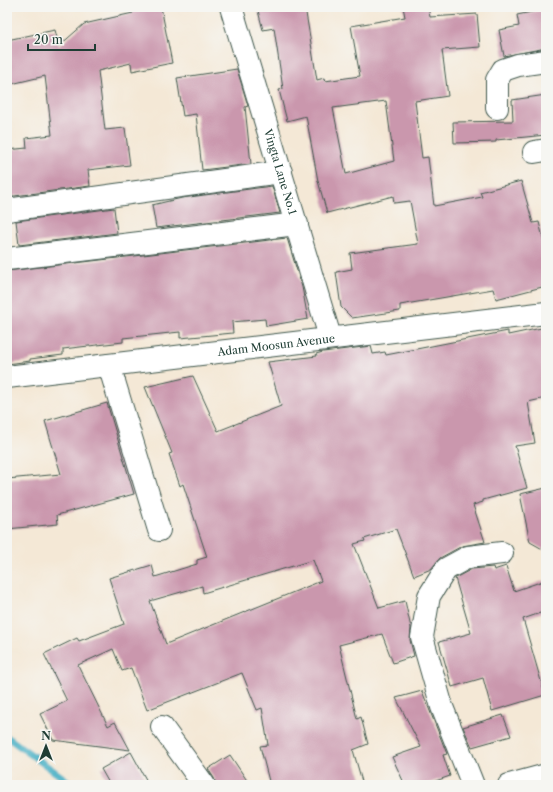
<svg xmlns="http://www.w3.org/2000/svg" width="553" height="792" font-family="'Libre Caslon Text',serif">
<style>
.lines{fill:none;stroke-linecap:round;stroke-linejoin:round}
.stream{stroke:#45afc4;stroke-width:7}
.building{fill:#ca97ad;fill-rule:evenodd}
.minor-casing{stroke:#3f574c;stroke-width:24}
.minor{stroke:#fff;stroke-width:22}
.labels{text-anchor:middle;stroke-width:3;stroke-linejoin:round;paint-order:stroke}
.street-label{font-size:11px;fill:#1f3d34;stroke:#f6f6f2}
</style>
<rect width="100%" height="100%" fill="#f6f6f2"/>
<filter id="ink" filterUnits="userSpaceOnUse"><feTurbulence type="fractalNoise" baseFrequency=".025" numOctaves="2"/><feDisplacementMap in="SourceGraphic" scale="8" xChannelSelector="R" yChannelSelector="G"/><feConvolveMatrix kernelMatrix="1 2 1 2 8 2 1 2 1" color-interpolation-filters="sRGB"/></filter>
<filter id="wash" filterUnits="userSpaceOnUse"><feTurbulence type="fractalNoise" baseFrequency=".012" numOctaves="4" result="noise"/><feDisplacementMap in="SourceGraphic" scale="16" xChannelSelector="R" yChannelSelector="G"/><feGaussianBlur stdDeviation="0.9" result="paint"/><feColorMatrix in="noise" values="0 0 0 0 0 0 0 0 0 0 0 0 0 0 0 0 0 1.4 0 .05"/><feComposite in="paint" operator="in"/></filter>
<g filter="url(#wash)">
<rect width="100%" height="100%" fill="#f4e8d6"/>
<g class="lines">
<!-- stream -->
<path class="stream" d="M7,737L73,785"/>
</g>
<g id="blocks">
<!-- building -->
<path class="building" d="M131,7H161L172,63L132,71L131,63L98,71L105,130L125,128L130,165L88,170L90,186L7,197V150L27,148L26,138L52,135L45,76L7,85V40L55,30L59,46L84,24L133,13Z
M257,7H305L317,80L324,78L325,81L360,76L351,26L405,17L403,7H428L430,17L477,14L480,47L442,50L448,96L415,101L422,158L428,157L434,206L482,197L480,192L521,181L533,223L539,222L544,242H546V286L496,299L493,289L400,305V311L352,318L341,307L336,272L352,269L350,253L418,244L410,201L394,203L393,196L327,213L318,181L306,116L287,121L279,90L283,89L274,28L263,30ZM386,101L394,161L346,174L333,108Z
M546,9V48L504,56L499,30L519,26L517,15Z
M237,69L248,106L245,107L251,164L202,170L196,114L183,116L177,78Z
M546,95V135L496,140V142L454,143L453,122L513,121L512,100Z
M272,186L280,213L156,228L152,205L182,198Z
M114,208L117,233L19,245L16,221Z
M287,238L302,287L308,319L266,326L265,319L232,322L233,333L180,338V332L123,338V342L63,349V355L30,359V361L7,364V271Z
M546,327V398L528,402L535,443L515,446L527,488L483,500V502L473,505L485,542L462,546L440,558L431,569L414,576L396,529L364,539L365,541L354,544L379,608L405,601L411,628L410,640L414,656L393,663L382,634L339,645L357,719L361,717L368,744L353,750L363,785H270L260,746L268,745L262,708L257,710L242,673L147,710L131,668L122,671L113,649L78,665L108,726L115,722L130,750L53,740L40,714L67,701L44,654L77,638L79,641L124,624L109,578L152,565L155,577L197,564V560L207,557L183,484L180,486L169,454L172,453L145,387L193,376L218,431L281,406L268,362L317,356L316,354L323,352L371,346L373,354L385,352L386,355L508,331V335ZM313,560L321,581L166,644L150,601L202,586L203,593Z
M107,403L134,494L57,515L58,524L7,529V479L61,474L45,421Z
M546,488V551L530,542L520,494Z
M506,566L514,591L546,580V611L523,619L545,695L492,711L483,678L452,687L439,642L471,633L455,578L472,569L493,567L494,570Z
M422,691L447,754L443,755L450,776L424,785H405L392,757L421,747L396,698Z
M503,715L511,736L472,747L463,727Z
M131,752L149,785H110L101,769Z
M230,755L250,785H216L214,778L208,769Z"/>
</g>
</g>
<g filter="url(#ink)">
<use href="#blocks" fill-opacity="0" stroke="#3f574c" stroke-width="1"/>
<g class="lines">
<!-- minor casing -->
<g class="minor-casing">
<g id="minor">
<path id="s1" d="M231,7L330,337"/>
<path d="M497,108V80L503,70L518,65L546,61"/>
<path d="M534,152L546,150"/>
<path d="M7,210L281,172"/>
<path d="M7,259L297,224"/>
<path d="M109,365L159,530"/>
<path id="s2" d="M7,377L546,313"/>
<path d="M162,727L204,785"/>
<path d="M473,785L442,707L422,637L429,596L446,569L468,557L502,553"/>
<path d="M509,785L546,775"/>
</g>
</g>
<!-- minor -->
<use href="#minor" class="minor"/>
</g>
</g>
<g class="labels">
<!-- street labels -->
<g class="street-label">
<text dy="4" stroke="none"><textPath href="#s1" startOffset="172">Vingta Lane No.1</textPath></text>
<text dy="4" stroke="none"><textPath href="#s2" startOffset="271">Adam Moosun Avenue</textPath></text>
</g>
</g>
<!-- margin -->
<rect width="553" height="792" fill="none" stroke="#f6f6f2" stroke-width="24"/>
<!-- north arrow -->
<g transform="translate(46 746)" stroke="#f6f6f2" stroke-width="3" paint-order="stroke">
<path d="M0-3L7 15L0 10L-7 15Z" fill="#1f3d34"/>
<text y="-6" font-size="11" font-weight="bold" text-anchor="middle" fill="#1f3d34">N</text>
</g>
<!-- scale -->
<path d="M28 44v6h67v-6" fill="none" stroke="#1f3d34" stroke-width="2"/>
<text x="34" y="44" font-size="12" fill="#1f3d34" stroke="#f6f6f2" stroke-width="3" paint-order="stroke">20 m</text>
</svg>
